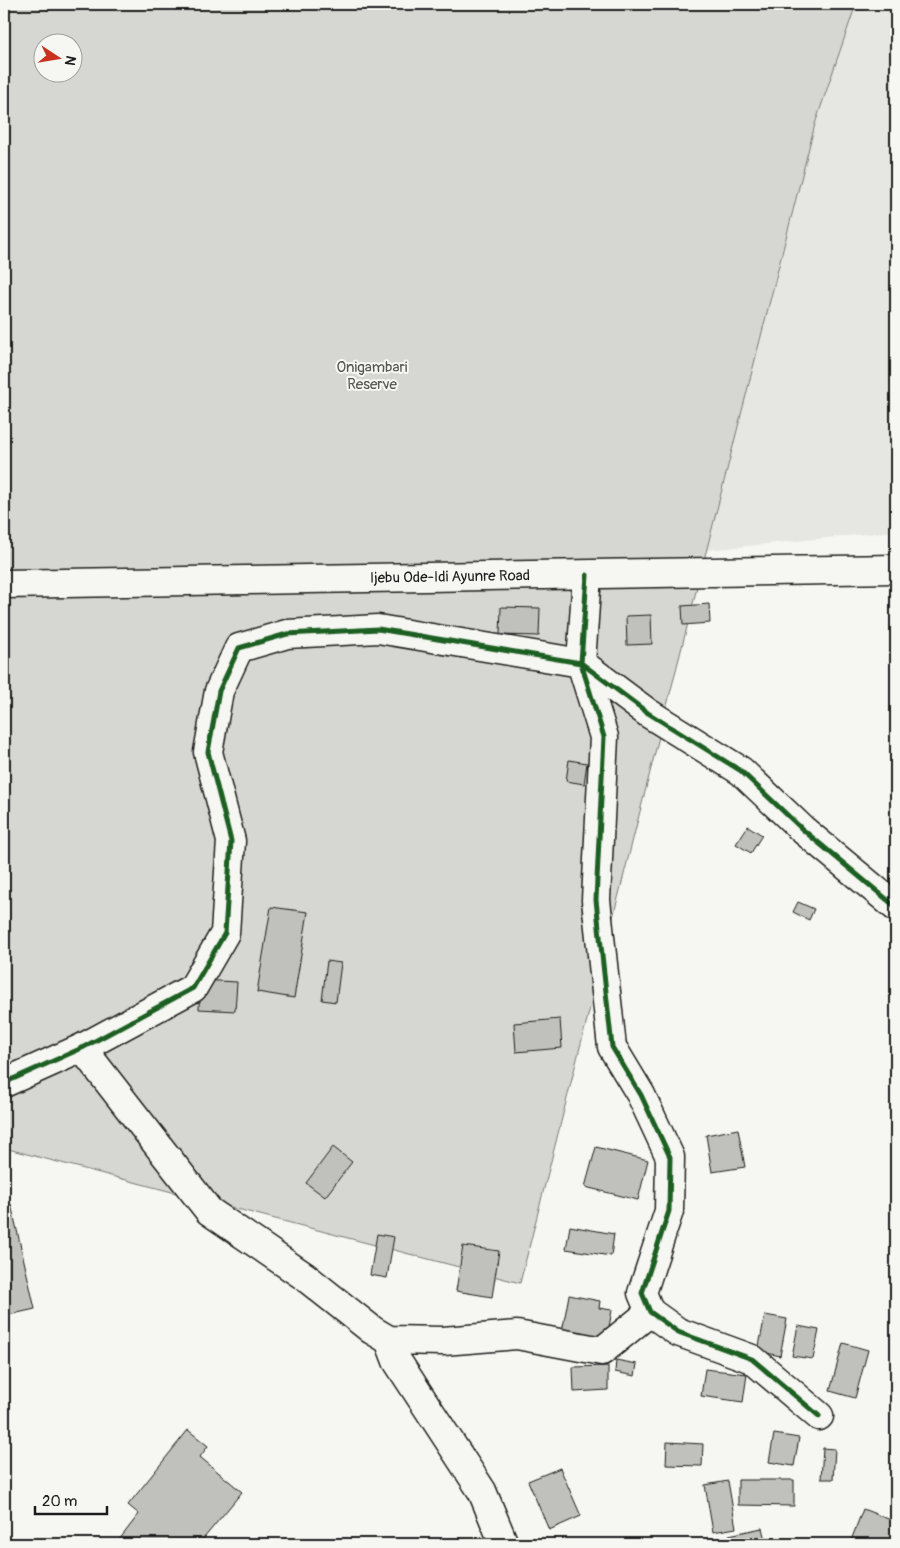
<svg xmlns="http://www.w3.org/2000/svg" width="900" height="1548" font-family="Pangolin,sans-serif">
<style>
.built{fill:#e6e6e2}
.green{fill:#d6d6d2;stroke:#797977;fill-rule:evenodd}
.building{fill:#c0c0bd;stroke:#1c1c1c}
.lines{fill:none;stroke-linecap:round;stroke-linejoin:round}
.street-casing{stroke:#1c1c1c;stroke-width:31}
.primary-casing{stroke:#1c1c1c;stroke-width:31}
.street{stroke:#f6f6f2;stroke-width:28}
.primary{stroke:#f6f6f2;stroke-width:28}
.cycleway-casing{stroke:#f6f6f2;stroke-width:8}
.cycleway{stroke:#1b5e20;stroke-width:5}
.labels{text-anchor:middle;stroke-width:4;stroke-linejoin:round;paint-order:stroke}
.park-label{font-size:15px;fill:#545453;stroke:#f6f6f2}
.street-label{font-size:15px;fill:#1c1c1c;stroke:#f6f6f2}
</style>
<rect width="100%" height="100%" fill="#f6f6f2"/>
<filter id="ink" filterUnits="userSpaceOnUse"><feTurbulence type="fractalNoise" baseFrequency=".02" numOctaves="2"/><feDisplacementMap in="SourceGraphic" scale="10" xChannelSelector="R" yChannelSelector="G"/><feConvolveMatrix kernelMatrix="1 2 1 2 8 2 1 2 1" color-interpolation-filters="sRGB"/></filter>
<g filter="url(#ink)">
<!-- built -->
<path class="built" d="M853,4H896V531L697,551L820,103Z"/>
<!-- green -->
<path class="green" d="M4,4H856L815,124L520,1283L4,1148ZM42,42H72V72H42Z"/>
<!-- building -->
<path class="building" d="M709,604L710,623L683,625L682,606Z
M501,607L540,608L539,636L500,635Z
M651,615L652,644L627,645L626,616Z
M569,760L587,763L584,784L566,781Z
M748,826L762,835L751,853L736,844Z
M798,902L814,909L809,920L793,912Z
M271,907L308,912L294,998L257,992Z
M327,961L341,963L336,1002L322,1000Z
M200,980L237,982L235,1011L199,1009Z
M560,1019L562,1048L516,1052L514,1023Z
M738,1129L745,1167L712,1172L706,1135Z
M333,1147L352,1162L325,1197L306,1183Z
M596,1147L648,1160L638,1200L585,1187Z
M11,1204L35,1309L4,1316V1206Z
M570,1226L614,1234L611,1256L566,1249Z
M377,1234L394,1237L387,1278L370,1275Z
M463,1246L499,1251L492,1297L456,1291Z
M569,1295L600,1301L599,1308L612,1310L607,1339L562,1332Z
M765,1315L787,1319L780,1356L758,1351Z
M798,1326L819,1330L813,1359L792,1356Z
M843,1343L868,1350L855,1398L830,1391Z
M616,1360L637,1364L635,1376L615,1372Z
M608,1366V1390L574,1392L573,1367Z
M705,1369L747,1374L743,1402L701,1396Z
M188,1430L208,1446L200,1457L242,1492L199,1544H124L119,1540L139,1514L128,1505Z
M774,1434L799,1438L794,1466L769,1462Z
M667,1442L703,1444L702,1466L666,1465Z
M823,1448L835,1449L833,1479H821Z
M560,1468L581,1516L549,1530L528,1481Z
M738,1480H794V1506L738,1505Z
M728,1481L736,1528L713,1532L705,1485Z
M863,1509L896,1522V1544L850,1543Z
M762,1528L766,1544H731L729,1535Z"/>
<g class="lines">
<!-- street casing -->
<g class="street-casing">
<path id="street" d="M587,575L581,663L604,737L596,900L612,1047L641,1095L670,1157L669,1211L642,1293L650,1312L678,1332L752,1359L819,1416
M82,1048L209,1211L304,1276L372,1330L389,1340L443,1341L517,1335L602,1351L650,1312
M4,1083L82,1048L193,988L225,933L231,841L208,752L219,691L239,648L287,634L378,629L581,663L648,713L741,771L802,829L896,907
M389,1340L397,1361L482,1491L504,1544"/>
</g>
<!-- primary casing -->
<g class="primary-casing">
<g id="primary">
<path id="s1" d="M4,584L896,569"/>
</g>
</g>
<!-- street -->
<use href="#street" class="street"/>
<!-- primary -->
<use href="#primary" class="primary"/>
<!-- cycleway casing -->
<g class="cycleway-casing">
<path id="cycleway" d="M587,575L581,663L604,737L596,900L612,1047L641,1095L670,1157L669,1211L642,1293L650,1312L678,1332L752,1359L819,1416
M4,1083L82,1048L193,988L225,933L231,841L208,752L219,691L239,648L287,634L378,629L581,663L648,713L741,771L802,829L896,907"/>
</g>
<!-- cycleway -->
<use href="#cycleway" class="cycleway"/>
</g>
</g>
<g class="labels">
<!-- park labels -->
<g class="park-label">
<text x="372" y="372">Onigambari<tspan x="372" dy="17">Reserve</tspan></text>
</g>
<!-- street labels -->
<g class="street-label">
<text dy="5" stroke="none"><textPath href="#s1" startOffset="446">Ijebu Ode-Idi Ayunre Road</textPath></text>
</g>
</g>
<!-- margin -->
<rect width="900" height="1548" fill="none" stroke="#f6f6f2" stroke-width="20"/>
<rect x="10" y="10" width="880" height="1528" fill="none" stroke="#1c1c1c" stroke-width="2" filter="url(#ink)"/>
<!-- north arrow -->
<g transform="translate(58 58) rotate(102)"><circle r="24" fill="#f6f6f2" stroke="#9f9f9c"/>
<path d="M0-4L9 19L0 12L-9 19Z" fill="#c8321e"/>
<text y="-8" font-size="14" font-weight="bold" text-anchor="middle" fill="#1c1c1c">N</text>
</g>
<!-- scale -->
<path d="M35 1506v8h72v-8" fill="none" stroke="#1c1c1c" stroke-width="2.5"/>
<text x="42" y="1506" font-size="15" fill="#1c1c1c" stroke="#f6f6f2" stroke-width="4" paint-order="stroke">20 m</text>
</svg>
